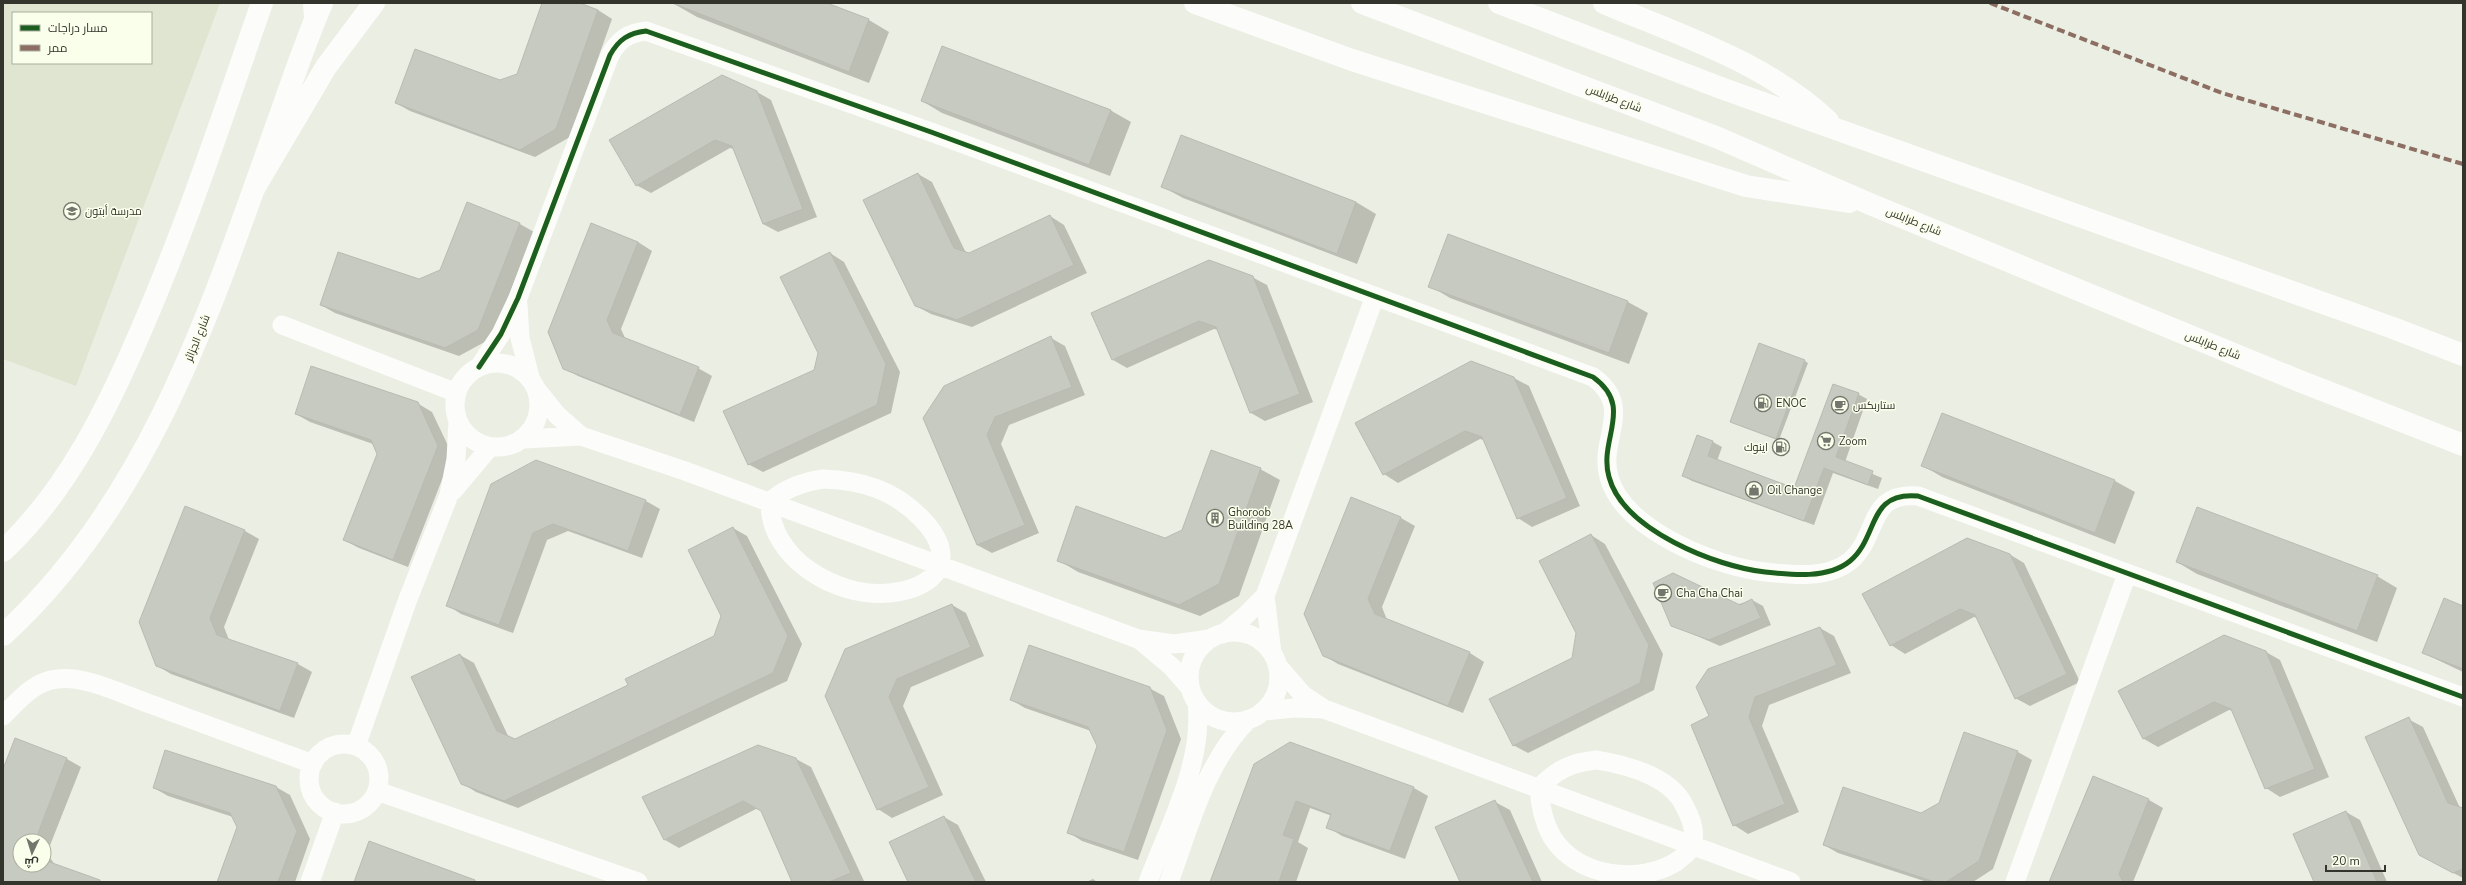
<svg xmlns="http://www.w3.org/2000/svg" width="2466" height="885" font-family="'Nunito Sans',Cairo,sans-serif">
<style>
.built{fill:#e0e5d1;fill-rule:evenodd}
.shadow{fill:#0003;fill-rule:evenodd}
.building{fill:#c7cac0;stroke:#b8bbb2}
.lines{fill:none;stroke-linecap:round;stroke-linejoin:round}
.street{stroke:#fcfcfb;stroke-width:19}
.secondary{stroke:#fcfcfb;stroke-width:22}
.highway{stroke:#fcfcfb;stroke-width:22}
.quiet{stroke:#8d6e63;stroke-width:4;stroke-dasharray:8 4;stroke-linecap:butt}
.cycleway-casing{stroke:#faffeb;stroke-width:8}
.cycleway{stroke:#1b5e20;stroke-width:5}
.labels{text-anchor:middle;stroke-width:3;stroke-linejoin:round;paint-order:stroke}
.street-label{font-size:11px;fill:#33352d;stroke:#faffeb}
.poi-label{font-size:11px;fill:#33352d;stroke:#faffeb;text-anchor:start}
</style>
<rect width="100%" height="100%" fill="#ebeee2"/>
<!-- built -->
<path class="built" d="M3,3H220L76,386L3,359ZM13,13H151V63H13Z"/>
<!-- shadow -->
<path class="shadow" d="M543,3H577L598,10L612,19L570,137L535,157L410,111L396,103L500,82L518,74Z
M677,3H824L869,20L889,32L869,83L697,17L676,5Z
M757,92L771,100L817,217L778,232L763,224L734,149L730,148L651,193L636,185Z
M922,101L1110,110L1131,122L1110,176L942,113Z
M1182,137L1356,202L1376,214L1357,264L1183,198L1163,187Z
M918,174L932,182L966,253L969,254L1050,216L1064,225L1087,273L972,327L931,314L916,306Z
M520,224L534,232L492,338L459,356L335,313L321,305L419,280L441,270Z
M591,224L638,242L652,251L621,329L626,340L698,368L712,376L694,422L578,376L564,368Z
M830,253L844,262L900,372L891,413L763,472L748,464L815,370L820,353Z
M1252,277L1267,285L1313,402L1265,421L1251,413L1218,330L1214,329L1127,368L1113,360Z
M1430,286L1628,302L1648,313L1629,364L1450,298Z
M1051,338L1065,346L1085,395L1009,425L1001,444L1039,533L992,553L977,545L924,418Z
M1805,361L1808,363L1779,440L1734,423Z
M1514,378L1529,386L1580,506L1532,527L1518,518L1484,440L1480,439L1398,483L1384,474Z
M1858,394L1867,399L1845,462L1882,478L1878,489L1833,473L1814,525L1692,481L1683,476L1713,442L1722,447L1717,461L1795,489Z
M417,403L432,412L452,454L408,567L359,548L344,540L378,454L373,444L310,422L296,414Z
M1942,414L2115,481L2135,492L2115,544L1942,477L1922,465Z
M1260,469L1280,480L1239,596L1200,616L1078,572L1058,560L1165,539L1183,531Z
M492,484L646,501L660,509L642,558L568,531L547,540L513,633L461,614L447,605Z
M186,508L245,531L259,539L224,627L229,640L298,664L312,672L294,718L171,674L156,665Z
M1401,518L1415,526L1382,607L1387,620L1470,653L1484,662L1463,713L1338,664L1323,655Z
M733,528L747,536L802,644L787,681L518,808L476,792L462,783L460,655L474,663L509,738L515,740L629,685L715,637L722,616Z
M1591,535L1605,544L1663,654L1654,690L1528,753L1513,745L1573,659Z
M2009,554L2024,563L2080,682L2030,706L2015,698L1977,618L1974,617L1905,654L1891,645Z
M2177,562L2377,576L2397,588L2377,642L2197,574Z
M1752,600L1763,606L1771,625L1720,646L1672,625Z
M952,605L966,613L984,656L911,687L903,706L943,795L892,818L878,809L826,696Z
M2463,607V672L2423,653Z
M1820,628L1834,636L1851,673L1769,705L1762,726L1799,812L1748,834L1734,825L1710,717Z
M2266,652L2280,660L2329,777L2280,797L2266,788L2233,711L2229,710L2158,747L2144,739L2119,691Z
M1149,688L1164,696L1181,739L1138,860L1082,841L1068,832L1098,746L1091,731L1025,708L1011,700Z
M2408,719L2423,727L2460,808L2463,809V878L2434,863Z
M1965,733L2018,752L2032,760L1993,869L1973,882H1927L1838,853L1824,845L1921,814L1940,803Z
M16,739L67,759L81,767L47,853L55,865L104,882H3V772ZM20,841H44V865H20Z
M1290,743L1414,788L1428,796L1405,859L1342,836L1328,827L1332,816L1310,808L1298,842L1308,848L1296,882H1217Z
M796,759L811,767L864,881L793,882L762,810L758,808L679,848L665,840Z
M2093,777L2149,800L2163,808L2133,882H2050Z
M276,787L290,795L310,839L295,882H218L238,827L233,817L168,796L154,788Z
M1495,802L1510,810L1542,882H1461Z
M2346,812L2360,820L2387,882H2315Z
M944,817L958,825L986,882H909Z
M1093,879L1097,882H1086Z"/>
<!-- building -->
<path class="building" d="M542,3H580L598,10L556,129L520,150L395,103L415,49L500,80L517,74Z
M672,3H827L869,19L849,72Z
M942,46L1111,110L1089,165L921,101Z
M722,75L757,91L803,209L763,224L732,146L715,140L636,186L609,140Z
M1181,135L1356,202L1337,254L1161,187Z
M918,173L954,248L969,253L1050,215L1074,265L957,320L915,306L863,200Z
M467,202L520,223L478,330L445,348L320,305L338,252L419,279L440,270Z
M591,223L638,242L607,320L613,333L699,367L680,415L563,369L548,332Z
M1448,234L1628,301L1609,353L1428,287Z
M830,252L886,364L877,405L748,465L723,411L814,370L818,353L780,277Z
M1209,260L1253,276L1300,394L1250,413L1216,327L1199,321L1112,360L1091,313Z
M1051,336L1072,387L995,417L987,435L1025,525L977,545L923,418L944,386Z
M1759,343L1805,360L1776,439L1730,422Z
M1471,361L1514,377L1567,498L1517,519L1482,437L1465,431L1383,475L1355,423Z
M311,366L418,402L438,446L393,560L343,540L377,454L371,440L295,414Z
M1833,384L1859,393L1836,457L1873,471L1868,485L1824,468L1804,521L1682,476L1697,435L1713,441L1708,456L1794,488Z
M1942,413L2115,480L2095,533L1921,466Z
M1211,450L1261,468L1219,584L1179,605L1057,561L1076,506L1165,538L1182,530Z
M536,460L646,500L628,551L553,524L533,533L499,625L446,606L491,484Z
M1351,497L1401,517L1368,599L1375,614L1470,652L1448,706L1323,656L1304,614Z
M185,506L245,530L210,618L217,635L298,663L280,711L156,666L139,622Z
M2197,507L2378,575L2357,631L2176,562Z
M733,527L788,636L773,673L504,801L461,784L411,677L460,654L497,731L515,739L628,685L625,679L714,636L721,616L688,550Z
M1591,534L1649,645L1640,683L1513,746L1489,699L1572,658L1576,633L1539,561Z
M1967,538L2010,554L2067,674L2015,699L1975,615L1960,609L1890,646L1862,594Z
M1673,573L1740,605L1752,599L1761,618L1709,640L1671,626L1653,583Z
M2444,598L2463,606V669L2422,653Z
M952,604L971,647L897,679L889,697L929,787L877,810L825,696L845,649Z
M1820,627L1837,665L1755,697L1749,717L1785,804L1733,826L1691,725L1709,716L1696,687L1708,669Z
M2224,635L2266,651L2315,769L2265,789L2231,709L2214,702L2143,739L2118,691Z
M1029,645L1150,687L1167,730L1124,852L1067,833L1097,746L1088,727L1010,700Z
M2409,717L2448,803L2463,808V869L2453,873L2419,855L2365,737Z
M1964,732L2018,751L1979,861L1946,882H1935L1823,845L1843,787L1921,813L1939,803Z
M15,738L67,758L35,841H20V865H44V860L100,880V882H3V769Z
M1290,742L1414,787L1390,851L1326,828L1331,814L1296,801L1283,835L1294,839L1279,882H1210L1254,764Z
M758,745L796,758L851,873L829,882H792L761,811L743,801L664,840L642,797Z
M165,750L276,786L297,831L278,882H217L237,827L230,813L153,788Z
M2093,776L2149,799L2119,874L2123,882H2049Z
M1495,800L1533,882H1460L1435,827Z
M2346,811L2377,882H2314L2293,834Z
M944,816L976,882H908L889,842Z
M369,841L475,880V882H354Z"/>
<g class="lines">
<!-- street -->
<path class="street" d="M518,304L520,338L530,377
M282,325L457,393
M455 405a42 42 0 1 1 84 0a42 42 0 1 1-84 0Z
M479,367L501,334L518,298L610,55C619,39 629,33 646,31L931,132L1593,377C1635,407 1598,439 1609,477C1623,530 1717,567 1765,572C1792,575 1828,579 1850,561C1879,537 1867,491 1918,496L2463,697
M537,390L557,415L581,436
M524,439L581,436L685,471L1138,639L1174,644L1210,639
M823,479C861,480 894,490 921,518C960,557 938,589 889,593C836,598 769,558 770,502C785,488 802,482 823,479Z
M453,491L490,447
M1265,596L1272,653
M1189 677a45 45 0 1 1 90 0a45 45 0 1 1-90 0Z
M1223,634L1245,616L1265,596L1375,296
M1141,641L1172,667L1191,689
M1278,666L1303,695L1324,709L1791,882
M1264,711L1294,708L1324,709
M3,716C18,701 34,681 57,679C86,675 126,696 153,705C206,725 259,744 313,764
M309 779a35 35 0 1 1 70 0a35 35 0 1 1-70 0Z
M356,746L408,599L449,495L456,459L458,421
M1597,760C1627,765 1671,776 1685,807C1691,818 1696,833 1692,845C1691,851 1681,858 1676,862C1638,885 1577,877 1552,837C1543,821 1540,806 1539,788C1556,770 1572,762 1597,760Z
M377,791L638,882
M310,882L335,812
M1148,882C1169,826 1204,763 1197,702
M1169,882C1190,826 1205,762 1249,719
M2015,882L2127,574"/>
<!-- secondary -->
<path class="secondary" d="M3,551C67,491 108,408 142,328C188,222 224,112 262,3
M3,635C151,500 212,305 278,121C292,82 305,42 322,3"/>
<!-- highway -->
<path class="highway" d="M314,3L315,18
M1195,3L1352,60L1746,186L1849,202
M1362,3L1716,137L1870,204L2297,380L2463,445
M1499,3L1721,88L2393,328L2463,355
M1604,3C1682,36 1765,62 1828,121
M255,187L326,67L374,3"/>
<!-- quiet -->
<path class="quiet" d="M1990,3L2222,93L2463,164"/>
<!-- cycleway casing -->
<g class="cycleway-casing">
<path id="cycleway" d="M479,367L501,334L518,298L610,55C619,39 629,33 646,31L931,132L1593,377C1635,407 1598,439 1609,477C1623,530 1717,567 1765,572C1792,575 1828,579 1850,561C1879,537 1867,491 1918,496L2463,697"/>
</g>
<!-- cycleway -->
<use href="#cycleway" class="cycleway"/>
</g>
<!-- icons -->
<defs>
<g id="school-ring" transform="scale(0.9)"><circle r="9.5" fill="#faffeb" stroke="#73766c" stroke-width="1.5"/><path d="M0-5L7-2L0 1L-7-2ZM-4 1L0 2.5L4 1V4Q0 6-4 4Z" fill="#73766c"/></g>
<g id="fuel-ring" transform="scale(0.9)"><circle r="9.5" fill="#faffeb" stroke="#73766c" stroke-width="1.5"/><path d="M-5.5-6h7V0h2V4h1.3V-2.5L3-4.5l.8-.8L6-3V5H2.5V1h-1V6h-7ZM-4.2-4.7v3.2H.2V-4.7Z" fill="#73766c"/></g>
<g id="cafe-ring" transform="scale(0.9)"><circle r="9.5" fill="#faffeb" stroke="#73766c" stroke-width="1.5"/><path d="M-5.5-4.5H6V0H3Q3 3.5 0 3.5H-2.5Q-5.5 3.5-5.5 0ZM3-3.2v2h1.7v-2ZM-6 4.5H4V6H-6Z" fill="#73766c"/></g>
<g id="supermarket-ring" transform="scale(0.9)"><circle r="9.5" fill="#faffeb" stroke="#73766c" stroke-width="1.5"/><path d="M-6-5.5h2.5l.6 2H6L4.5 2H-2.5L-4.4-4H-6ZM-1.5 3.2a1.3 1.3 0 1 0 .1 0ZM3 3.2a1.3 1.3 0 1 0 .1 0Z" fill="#73766c"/></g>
<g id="shop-ring" transform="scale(0.9)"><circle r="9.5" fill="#faffeb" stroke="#73766c" stroke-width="1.5"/><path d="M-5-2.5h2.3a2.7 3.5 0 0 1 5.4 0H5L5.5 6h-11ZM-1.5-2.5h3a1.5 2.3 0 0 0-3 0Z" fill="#73766c"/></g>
<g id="building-ring" transform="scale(0.9)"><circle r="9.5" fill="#faffeb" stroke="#73766c" stroke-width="1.5"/><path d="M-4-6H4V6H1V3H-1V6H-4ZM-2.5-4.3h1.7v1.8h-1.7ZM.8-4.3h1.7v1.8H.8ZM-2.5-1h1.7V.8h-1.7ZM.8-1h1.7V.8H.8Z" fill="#73766c"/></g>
</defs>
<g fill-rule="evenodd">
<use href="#school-ring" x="72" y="211"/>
<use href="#fuel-ring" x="1763" y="403"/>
<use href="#cafe-ring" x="1840" y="405"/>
<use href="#supermarket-ring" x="1826" y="441"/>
<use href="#fuel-ring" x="1781" y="447"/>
<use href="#shop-ring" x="1754" y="490"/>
<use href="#building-ring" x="1215" y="518"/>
<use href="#cafe-ring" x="1663" y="593"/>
</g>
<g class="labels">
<!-- street labels -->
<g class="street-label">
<text transform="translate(1614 98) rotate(21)" y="4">شارع طرابلس</text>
<text transform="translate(1914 221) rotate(22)" y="4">شارع طرابلس</text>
<text transform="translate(197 338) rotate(-68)" y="4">شارع الجزائر</text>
<text transform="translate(2213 345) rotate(22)" y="4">شارع طرابلس</text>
</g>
<!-- poi labels -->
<g class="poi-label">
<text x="85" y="215">مدرسة أبتون</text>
<text x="1776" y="407">ENOC</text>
<text x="1853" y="409">ستاربكس</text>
<text x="1839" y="445">Zoom</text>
<text x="1768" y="451" text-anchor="end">اينوك</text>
<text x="1767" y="494">Oil Change</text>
<text x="1228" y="516">Ghoroob<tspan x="1228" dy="13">Building 28A</tspan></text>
<text x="1676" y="597">Cha Cha Chai</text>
</g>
</g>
<!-- border -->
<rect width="2466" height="885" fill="none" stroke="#33352d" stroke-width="8"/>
<!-- legend -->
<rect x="12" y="12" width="140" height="52" fill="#faffeb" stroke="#aaae9f"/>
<rect x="20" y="25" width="20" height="6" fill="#1b5e20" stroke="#aaae9f"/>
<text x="48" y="32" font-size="12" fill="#33352d">مسار دراجات</text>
<rect x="20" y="45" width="20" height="6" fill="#8d6e63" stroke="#aaae9f"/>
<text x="48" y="52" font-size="12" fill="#33352d">ممر</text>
<!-- north arrow -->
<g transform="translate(32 853) rotate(184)"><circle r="19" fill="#faffeb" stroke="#aaae9f"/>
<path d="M0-3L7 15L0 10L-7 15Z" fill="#73766c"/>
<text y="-6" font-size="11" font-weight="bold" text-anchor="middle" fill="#33352d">ش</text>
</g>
<!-- scale -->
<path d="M2326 865v6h59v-6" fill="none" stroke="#33352d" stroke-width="2"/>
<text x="2332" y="865" font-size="12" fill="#33352d" stroke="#faffeb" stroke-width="3" paint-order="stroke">20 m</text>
</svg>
